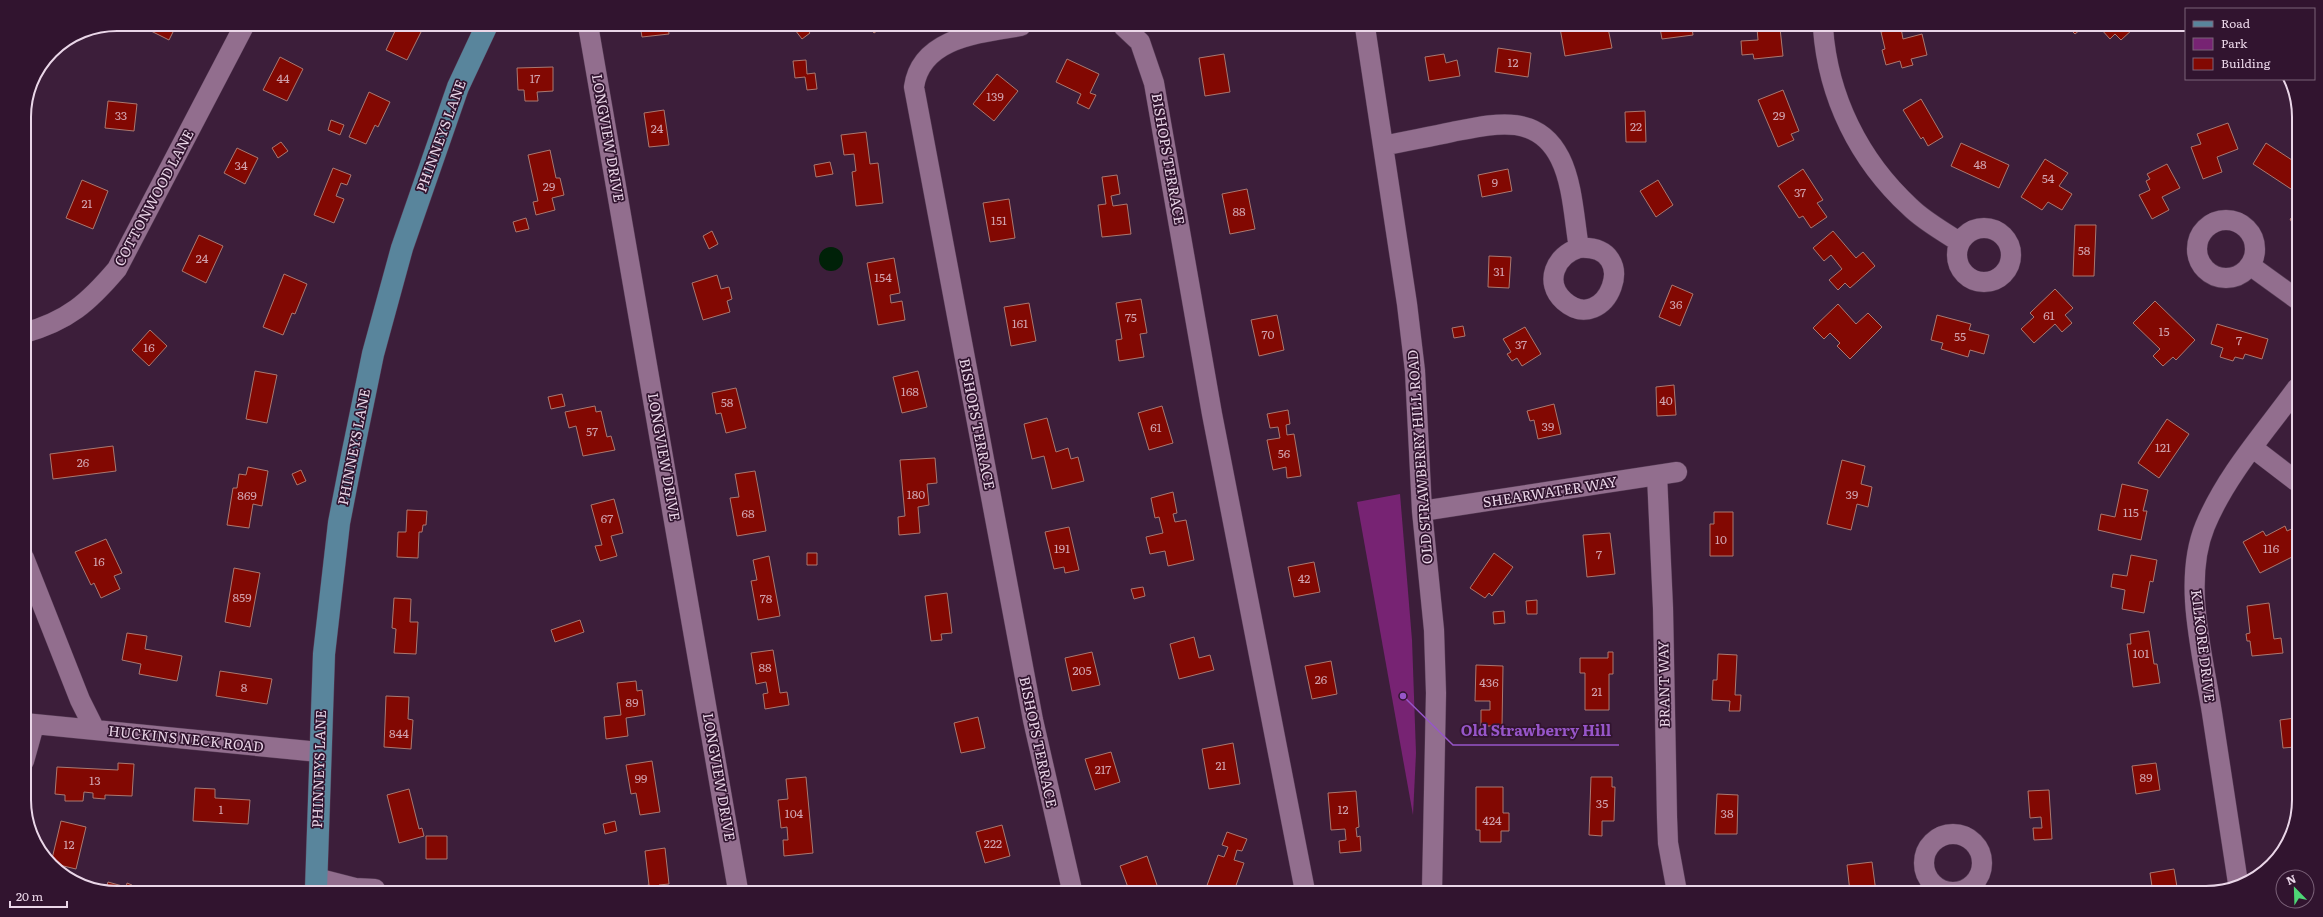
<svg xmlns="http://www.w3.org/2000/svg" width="2323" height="917" font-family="Literata,serif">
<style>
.green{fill:#772373}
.water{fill:#002108}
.building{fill:#820802;stroke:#aa7870}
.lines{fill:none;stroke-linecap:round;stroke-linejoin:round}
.minor-casing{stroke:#563c55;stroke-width:21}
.major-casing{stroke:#563c55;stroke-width:23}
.minor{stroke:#926e8e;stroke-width:20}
.major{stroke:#59859c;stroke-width:22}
.labels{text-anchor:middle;stroke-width:3.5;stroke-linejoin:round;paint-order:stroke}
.number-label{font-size:12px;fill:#d0a2ae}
.street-label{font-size:14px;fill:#ead6e8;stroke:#31142f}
.rim{fill:none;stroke:#ead6e8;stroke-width:2}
.leader{fill:none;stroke:#9756c9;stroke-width:1.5}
.callout-dot{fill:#9756c9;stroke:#31142f;stroke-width:1.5}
.callout-label{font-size:15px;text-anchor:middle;font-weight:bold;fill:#9756c9;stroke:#31142f;stroke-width:3.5;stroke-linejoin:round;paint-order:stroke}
</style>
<rect width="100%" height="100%" fill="#3c1e3a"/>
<!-- green -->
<path class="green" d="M1400,494L1412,640L1416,753L1413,815L1357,502Z"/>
<!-- water -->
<path class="water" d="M819 259a12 12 0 1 1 24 0a12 12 0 1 1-24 0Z"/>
<!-- building -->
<path class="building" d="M146,24H177L169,40L147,29L149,26Z
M389,25L424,26L407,60L386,50L396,29Z
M640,25H668L669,34L642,37Z
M792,26H804L810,33L802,39Z
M869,26H884L874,33Z
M1574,27L1575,31L1608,28L1612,48L1565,56L1560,28Z
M1660,28H1692L1693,35L1662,39Z
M1757,28H1780L1783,56L1754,59L1753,54L1742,55L1741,41L1758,40Z
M1884,28H1901L1903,39L1922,34L1927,55L1911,59L1913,65L1902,68L1900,61L1886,65L1882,50L1885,49L1881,32L1885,31Z
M2070,29H2081L2075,34Z
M2101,29H2133L2121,40L2115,34L2110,39Z
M1498,48L1531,53L1528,77L1495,72Z
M1224,54L1230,92L1205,96L1199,58Z
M1444,54L1446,63L1457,60L1460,76L1429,81L1425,57Z
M280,57L303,69L287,101L263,90Z
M1067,59L1099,74L1090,93L1096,95L1089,109L1077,103L1081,94L1056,82Z
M806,60L807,74L815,73L817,89L807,90L805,77L795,78L793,61Z
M553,67V91L537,92L538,101H525L524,90H518L517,68Z
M997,74L1018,91L994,121L973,104Z
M1783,90L1799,131L1791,134L1794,140L1778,147L1758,100Z
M369,92L390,102L378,127L375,125L366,144L349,137Z
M1921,99L1943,137L1928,146L1923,137L1921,139L1903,110Z
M108,101L137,104L134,131L105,128Z
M664,110L669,145L649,147L644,113Z
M1645,111L1646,142H1626L1625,112Z
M331,120L344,125L340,135L328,130Z
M2228,123L2238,149L2217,157L2222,172L2203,179L2191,147L2201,144L2197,134Z
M866,132L870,164L878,163L883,203L856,206L852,172L856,171L854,154L844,155L841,135Z
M281,142L288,151L278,158L272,148Z
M1961,143L2009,165L1999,188L1951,166Z
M2266,143L2298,164V178L2291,189L2253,164Z
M237,148L258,158L245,184L224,173Z
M550,150L556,178H560L564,195L552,198L555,210L536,215L533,202L538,201L528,155Z
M2045,159L2068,173L2059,186L2072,194L2062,210L2048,202L2042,210L2021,197Z
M830,162L833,174L816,177L814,165Z
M2167,164L2180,188L2162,197L2169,210L2152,219L2139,195L2150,190L2146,181L2150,179L2147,174Z
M333,168L351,175L347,185L341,183L336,196L344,199L334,223L314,215Z
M1508,169L1512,191L1482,197L1478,175Z
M1803,169L1823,200L1817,203L1827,217L1811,228L1803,216L1799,218L1778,186Z
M1117,175L1120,194L1111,196L1113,206L1127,204L1131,234L1102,237L1098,205L1106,204L1102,177Z
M82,180L108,191L93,229L66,218Z
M1658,180L1673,205L1656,217L1640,191Z
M1247,189L1255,229L1230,234L1222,194Z
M1009,199L1015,238L990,242L983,203Z
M2298,214V233L2290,219Z
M526,218L529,229L516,232L513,222Z
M2075,225H2096L2094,276H2073Z
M712,231L718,244L709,249L703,236Z
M1833,231L1856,258L1863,252L1875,266L1850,288L1845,283L1838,290L1829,280L1842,269L1831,255L1824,261L1813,248Z
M199,235L223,246L206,283L182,271Z
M1489,256L1511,257L1509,288L1488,287Z
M894,258L900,293L890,295L891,303L902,301L905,320L878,325L867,263Z
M284,274L307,284L295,314L292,313L283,335L263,327Z
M717,275L721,289L729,287L732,299L727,301L730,312L703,320L692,283Z
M1672,285L1693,294L1680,326L1659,317Z
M2055,289L2073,308L2065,315L2072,323L2062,332L2055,324L2034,343L2021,329L2034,317L2030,313Z
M1141,299L1147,333L1140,334L1144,357L1119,361L1116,340L1122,339L1116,303Z
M2155,301L2195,340L2176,360L2173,357L2163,366L2153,356L2160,349L2133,323Z
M1029,303L1036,341L1011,346L1004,307Z
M1838,304L1856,324L1868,313L1882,327L1850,359L1837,346L1840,343L1830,333L1824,339L1813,328Z
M1277,315L1284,350L1259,356L1251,320Z
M1937,315L1971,324L1969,330L1989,335L1984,354L1970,350L1968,357L1941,349L1943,343L1931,340Z
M2217,324L2268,339L2262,359L2245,354L2243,359L2235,357L2233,361L2220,357L2223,348L2211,344Z
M1463,326L1465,336L1454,338L1452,328Z
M1525,327L1541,354L1522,366L1517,358L1512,361L1507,354L1511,352L1503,339Z
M150,330L167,346L149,366L132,350Z
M255,371L277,375L267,423L246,419Z
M918,371L927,407L902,413L893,377Z
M1674,385L1676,415L1657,416L1656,387Z
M736,388L746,428L726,433L721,413L716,414L712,393Z
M562,394L565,406L551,409L548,397Z
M1554,404L1561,434L1538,439L1534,420L1530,421L1527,411Z
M595,406L596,412L601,411L607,437L611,436L615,450L583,456L576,426L569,428L565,412Z
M1162,406L1173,443L1149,450L1138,413Z
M1288,410L1290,424L1286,425L1287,435L1294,434L1301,476L1287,478L1286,467L1273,470L1267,440L1280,438L1278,427L1270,428L1267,414Z
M1047,418L1056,452L1068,448L1071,459L1078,457L1084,481L1052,489L1044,456L1032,459L1024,424Z
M2167,419L2189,434L2159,478L2138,463Z
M113,446L116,471L53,479L50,454Z
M935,458L937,483L927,484L929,505L918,507L920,533L899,535L898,517L905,516L900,460Z
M1842,460L1865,466L1861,484L1872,487L1868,507L1857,504L1851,530L1827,524Z
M248,467L268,471L262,506L253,504L249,528L227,525L233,488H237L239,474L246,475Z
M301,470L306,481L297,485L292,474Z
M755,471L766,531L737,536L730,498L739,497L735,474Z
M2122,484L2148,490L2143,511H2147L2141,540L2098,530L2101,514L2115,517Z
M1173,492L1177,513L1173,514L1175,522L1186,520L1194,560L1168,566L1165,551L1150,554L1146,537L1163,533L1159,517L1155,518L1151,498Z
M614,499L623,533L611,536L617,556L600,561L595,546L602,545L591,505Z
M407,510L427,511L426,525H423L422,532H419L418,558L397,557L398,532H406Z
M1714,512H1733V556H1710V524H1714Z
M2285,526L2287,531L2296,527V555L2260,573L2243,542L2263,531L2266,536Z
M1069,527L1079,570L1065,573L1064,567L1054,569L1045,532Z
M1610,533L1615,574L1587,577L1583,535Z
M106,539L122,573L114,576L120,589L101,598L94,583L91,585L75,552Z
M807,553H817V565H807Z
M1494,553L1513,567L1492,596L1489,593L1485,598L1470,588Z
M2131,555L2157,560L2153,582L2150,581L2144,613L2122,609L2125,590L2111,587L2113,574L2127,576Z
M769,556L780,616L758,620L751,581L757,580L753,560Z
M1314,562L1320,592L1294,597L1288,567Z
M234,568L260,573L250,627L225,622Z
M1143,587L1145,596L1134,599L1131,589Z
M947,593L952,633L941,634L942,640L931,641L925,596Z
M394,598L411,599L410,622H418L416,654L394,653L396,629L392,628Z
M1537,600V614H1527L1526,601Z
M2269,603L2274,639L2281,638L2283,653L2252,656L2250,641H2247L2246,634L2250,633L2247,606Z
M1504,611L1505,623L1494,624L1493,612Z
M580,620L584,632L555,642L551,630Z
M2149,631L2154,664H2157L2160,683L2133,687L2127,644H2131L2130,634Z
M127,633L147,636L145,649L182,656L177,681L139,674L141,664L122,660Z
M1194,637L1199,658L1210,655L1214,670L1179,679L1170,644Z
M773,650L780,693L787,692L789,705L765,709L763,694L768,693L766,682L756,684L751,653Z
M1092,652L1100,685L1072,691L1065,658Z
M1608,652H1613V674H1609V710H1585V673H1580V658H1608Z
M1718,654L1737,655L1735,695H1741L1740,711H1729L1730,701L1712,700L1713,680H1717Z
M1331,661L1337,694L1312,699L1305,666Z
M1476,665L1503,666L1502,726H1481V710H1490V701H1475Z
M220,671L272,679L267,704L216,696Z
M636,681L637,691L642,690L645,715L626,718L628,736L606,739L604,717L621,715L617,683Z
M386,696L409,697L408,719L413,720L411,749L384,747Z
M978,717L985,748L961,753L954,723Z
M2295,718V747L2283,748L2280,720Z
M1233,743L1240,784L1209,789L1202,749Z
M1111,752L1120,782L1095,790L1085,759Z
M652,761L660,812L640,815L636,793L631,794L626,765Z
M118,763L134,764L132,796L105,795V799L93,798V793L84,792L83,801H65V795L55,794L57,767L118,770Z
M2156,763L2160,790L2136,794L2132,766Z
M806,777L813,853L784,856L783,840H788L787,827L781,828L778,800L788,799L786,779Z
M1591,777H1612V787H1615L1614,821H1602V836L1589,835Z
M1476,787H1503V813H1509V831H1501V842H1480V830H1476Z
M195,788L215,789V798L250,800L248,824L193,821Z
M409,789L419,829L422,828L424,836L399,843L387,795Z
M2049,790L2052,839L2034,840L2033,828H2042L2041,817L2030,818L2028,791Z
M1356,791L1359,827L1356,828L1357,837L1360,836L1361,851L1340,853L1339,841L1346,840L1345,829L1331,830L1328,793Z
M1717,794L1738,795L1737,834H1715Z
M61,821L86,827L76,869L51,863Z
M615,821L617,831L605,834L603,824Z
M1002,825L1010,856L985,863L976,832Z
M1227,832L1247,839L1242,851L1237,850L1234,860L1244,863L1234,891H1205L1218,855L1224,857L1228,847L1222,845Z
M426,836H447V859H426Z
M665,848L669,884L659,885L660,889H640V887L649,885L645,851Z
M1147,856L1159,891L1129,890L1120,866Z
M1872,862L1876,892H1850L1847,865Z
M2174,869L2178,893H2153L2150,873Z
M108,882L126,887L127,883L132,885L131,888H106Z
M1616,886V892H1600L1599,889Z"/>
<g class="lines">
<!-- minor casing -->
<g class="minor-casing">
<path id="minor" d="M588,25L738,890
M1021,26C981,33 921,37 914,87L1033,720L1072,890
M1123,26L1140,42L1154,83L1212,414L1305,891
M1365,27L1407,304L1415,371L1422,511L1434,630L1436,693L1432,891
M1823,28C1828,97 1859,160 1910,207C1924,221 1943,231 1959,242
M1383,146C1406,141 1429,137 1452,132C1493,124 1537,112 1560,158C1573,184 1574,219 1579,248C1556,255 1543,282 1564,301C1606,338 1644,244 1579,248
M2197 249a29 29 0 1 1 58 0a29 29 0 1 1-58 0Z
M1957 255a27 27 0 1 1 54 0a27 27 0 1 1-54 0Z
M2251,266L2298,300
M24,333C68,321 89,302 117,269L245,24
M2253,448L2296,481
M1657,475L1663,608L1667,817L1668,843L1677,892
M1422,511L1677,472
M24,558L80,700L95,730L319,752
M24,723L95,730
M24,761L34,725
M1924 863a29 29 0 1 1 58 0a29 29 0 1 1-58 0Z
M316,878L355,888L375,889
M2238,883C2229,827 2221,770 2212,713C2203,655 2182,582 2205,526C2226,475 2265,432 2297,388"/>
</g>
<!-- major casing -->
<g class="major-casing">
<path id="major" d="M316,889L324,654L339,523L352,456L373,354L402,248L458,87L487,25"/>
</g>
<!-- minor -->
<use href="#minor" class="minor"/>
<!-- major -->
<use href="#major" class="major"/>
</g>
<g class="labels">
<!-- number labels -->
<g class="number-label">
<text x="1513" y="67">12</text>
<text x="283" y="83">44</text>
<text x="535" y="83">17</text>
<text x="995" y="101">139</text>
<text x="121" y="120">33</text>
<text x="1779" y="120">29</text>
<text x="1636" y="131">22</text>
<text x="657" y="133">24</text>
<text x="1980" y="169">48</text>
<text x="241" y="170">34</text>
<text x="2048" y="183">54</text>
<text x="1495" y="187">9</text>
<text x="549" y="191">29</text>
<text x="1800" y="197">37</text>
<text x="87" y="208">21</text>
<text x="1239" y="216">88</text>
<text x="999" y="225">151</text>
<text x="2084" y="255">58</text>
<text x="202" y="263">24</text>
<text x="1499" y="276">31</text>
<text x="883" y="282">154</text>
<text x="1676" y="309">36</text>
<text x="2049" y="320">61</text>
<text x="1131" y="322">75</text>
<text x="1020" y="328">161</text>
<text x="2164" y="336">15</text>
<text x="1268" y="339">70</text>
<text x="1960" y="341">55</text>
<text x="2239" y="345">7</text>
<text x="1521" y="349">37</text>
<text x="149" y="352">16</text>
<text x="910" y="396">168</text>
<text x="1666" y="405">40</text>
<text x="727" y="407">58</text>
<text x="1548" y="431">39</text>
<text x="1156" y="432">61</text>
<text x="592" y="436">57</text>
<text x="2163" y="452">121</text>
<text x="1284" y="458">56</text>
<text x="83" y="467">26</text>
<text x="916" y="499">180</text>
<text x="1852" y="499">39</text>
<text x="247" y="500">869</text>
<text x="2131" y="517">115</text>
<text x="748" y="518">68</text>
<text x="607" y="523">67</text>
<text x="1721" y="544">10</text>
<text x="1062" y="553">191</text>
<text x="2271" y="553">116</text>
<text x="1599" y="559">7</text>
<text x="99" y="566">16</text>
<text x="1304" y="583">42</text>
<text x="242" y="602">859</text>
<text x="766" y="603">78</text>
<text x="2141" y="658">101</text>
<text x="765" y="672">88</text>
<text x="1082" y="675">205</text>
<text x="1321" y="684">26</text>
<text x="1489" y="687">436</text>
<text x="244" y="692">8</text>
<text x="1597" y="696">21</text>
<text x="632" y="707">89</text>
<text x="399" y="738">844</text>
<text x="1221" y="770">21</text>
<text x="1103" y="774">217</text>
<text x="2146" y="782">89</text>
<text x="641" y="783">99</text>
<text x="95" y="785">13</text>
<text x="1602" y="808">35</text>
<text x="221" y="814">1</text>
<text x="1343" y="814">12</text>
<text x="794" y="818">104</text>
<text x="1727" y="818">38</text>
<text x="1492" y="825">424</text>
<text x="993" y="848">222</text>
<text x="69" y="849">12</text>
</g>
<!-- street labels -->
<g class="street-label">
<text transform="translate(441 136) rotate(-70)" y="5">PHINNEYS LANE</text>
<text transform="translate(608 138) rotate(80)" y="5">LONGVIEW DRIVE</text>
<text transform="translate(1168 159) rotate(80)" y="5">BISHOPS TERRACE</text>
<text transform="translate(154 198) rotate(-62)" y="5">COTTONWOOD LANE</text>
<text transform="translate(977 424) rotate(79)" y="5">BISHOPS TERRACE</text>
<text transform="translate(354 447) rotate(-79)" y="5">PHINNEYS LANE</text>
<text transform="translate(664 457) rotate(80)" y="5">LONGVIEW DRIVE</text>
<text transform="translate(1420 457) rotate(-94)" y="5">OLD STRAWBERRY HILL ROAD</text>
<text transform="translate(1550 492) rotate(-9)" y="5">SHEARWATER WAY</text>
<text transform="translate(2203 646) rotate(83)" y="5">KILKORE DRIVE</text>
<text transform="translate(1664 684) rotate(-91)" y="5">BRANT WAY</text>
<text transform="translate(186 739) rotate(6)" y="5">HUCKINS NECK ROAD</text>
<text transform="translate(1038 742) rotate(78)" y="5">BISHOPS TERRACE</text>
<text transform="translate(319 769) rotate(-88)" y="5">PHINNEYS LANE</text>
<text transform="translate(719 777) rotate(80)" y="5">LONGVIEW DRIVE</text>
</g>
</g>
<!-- crop -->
<path d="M0 0H2323V917H0ZM117 31H2206A86 86 0 0 1 2292 117V800A86 86 0 0 1 2206 886H117A86 86 0 0 1 31 800V117A86 86 0 0 1 117 31Z" fill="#31142f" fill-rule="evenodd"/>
<path class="rim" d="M117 31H2206A86 86 0 0 1 2292 117V800A86 86 0 0 1 2206 886H117A86 86 0 0 1 31 800V117A86 86 0 0 1 117 31Z"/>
<!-- callouts -->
<path class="leader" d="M1403 696L1453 745H1619"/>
<circle class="callout-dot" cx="1403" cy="696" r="4"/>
<g class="callout-label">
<text x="1536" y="736">Old Strawberry Hill</text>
</g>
<!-- legend -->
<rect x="2185" y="8" width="130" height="72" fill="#31142f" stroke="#7b6279"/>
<rect x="2193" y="21" width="20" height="6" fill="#59859c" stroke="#7b6279"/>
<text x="2221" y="28" font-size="12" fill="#ead6e8">Road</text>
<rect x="2193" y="38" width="20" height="12" fill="#772373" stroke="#7b6279"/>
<text x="2221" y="48" font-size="12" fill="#ead6e8">Park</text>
<rect x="2193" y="58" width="20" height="12" fill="#820802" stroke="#7b6279"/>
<text x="2221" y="68" font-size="12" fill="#ead6e8">Building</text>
<!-- north arrow -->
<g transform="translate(2295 889) rotate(337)"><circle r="19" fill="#31142f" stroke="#7b6279"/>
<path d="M0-3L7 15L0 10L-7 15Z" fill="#4ed676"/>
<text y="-6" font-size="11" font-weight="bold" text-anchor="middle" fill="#ead6e8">N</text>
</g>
<!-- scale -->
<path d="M10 901v6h57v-6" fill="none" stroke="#ead6e8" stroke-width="2"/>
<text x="16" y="901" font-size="12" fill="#ead6e8" stroke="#31142f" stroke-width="3" paint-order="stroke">20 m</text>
</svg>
